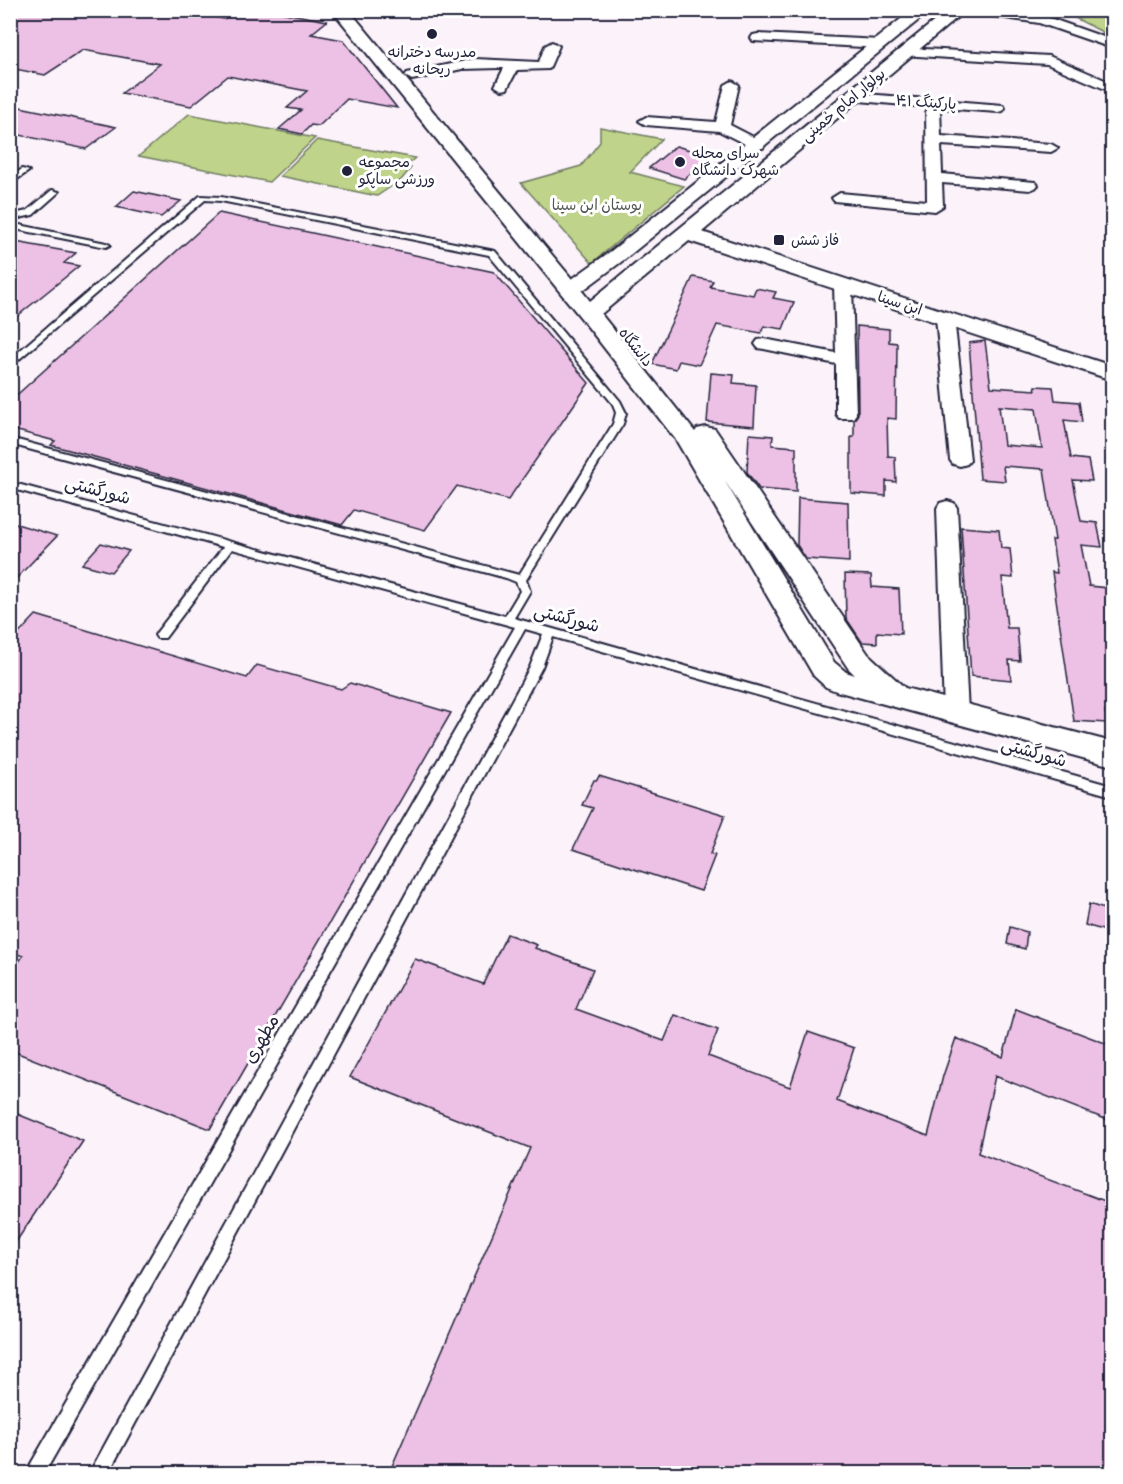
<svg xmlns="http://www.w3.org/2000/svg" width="1123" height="1484" font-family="Itim,'Playpen Sans Arabic',sans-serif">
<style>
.green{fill:#bfd48a;stroke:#707b62;stroke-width:1.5}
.building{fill:#edc0e5;stroke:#22223b;stroke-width:1.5;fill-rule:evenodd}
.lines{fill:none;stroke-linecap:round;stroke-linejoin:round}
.service-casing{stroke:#22223b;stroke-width:4}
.minor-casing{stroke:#22223b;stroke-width:4}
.tertiary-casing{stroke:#22223b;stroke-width:4}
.service{fill:#fff;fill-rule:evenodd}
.minor{fill:#fff;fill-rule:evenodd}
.tertiary{fill:#fff;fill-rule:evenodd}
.poi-dot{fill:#22223b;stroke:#fff;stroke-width:2}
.labels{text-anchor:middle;stroke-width:6;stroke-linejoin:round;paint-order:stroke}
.far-poi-label{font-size:15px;fill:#22223b;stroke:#fff;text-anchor:start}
.far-street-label{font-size:15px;fill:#22223b;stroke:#fff}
.far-park-label{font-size:15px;fill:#515753;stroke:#fff}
.street-label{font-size:18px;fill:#22223b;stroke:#fff}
</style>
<rect width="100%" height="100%" fill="#fbf2fa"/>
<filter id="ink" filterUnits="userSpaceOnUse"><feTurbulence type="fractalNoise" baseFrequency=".0167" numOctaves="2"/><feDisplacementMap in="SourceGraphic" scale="12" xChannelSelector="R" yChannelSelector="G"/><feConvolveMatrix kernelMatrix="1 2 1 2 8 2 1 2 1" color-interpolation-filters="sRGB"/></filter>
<g filter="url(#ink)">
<!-- green -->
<path class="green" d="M1081,11H1112V37L1075,18Z
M189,114L315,138L269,182L139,156Z
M600,127L662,139L630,172L684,186L592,263L521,183L581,166L600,142Z
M317,140L415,158L408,164L411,168L401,180L377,196L280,176Z"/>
<!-- building -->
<path class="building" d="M10,10H174L224,19L235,10H269L327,21L311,34L343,40L397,108L347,99L319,126L311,125L302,134L279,129L301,110L287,108L307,91L228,76L191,106L122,93L160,64L83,50L45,75L10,68Z
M10,105L88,121L116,127L86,149L10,133Z
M676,146L711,156L684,179L649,168Z
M134,191L181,201L161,217L116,207Z
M219,213L494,272L589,383L508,500L457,486L425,530L354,510L342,525L51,445L55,441L10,429V401Z
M10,241L76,253L64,263L79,266L10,322Z
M693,277L713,281L710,287L753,295L756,288L776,292L773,298L794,302L783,329L764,326L761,333L717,325L699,365L679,361L676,369L652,364Z
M857,326L889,329V342L897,343L896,419L887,418L888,456L895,457L896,482L886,481V496L851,493V437H854V420L858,414Z
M985,341L991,387L1036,390L1035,386L1053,387L1055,400L1079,402L1082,422L1064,420L1071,458L1088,460L1092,481L1073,480L1081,521L1097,523L1102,547L1081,545L1089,586L1108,588L1113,608V711H1105L1107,723L1074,721L1052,572L1057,573L1052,540H1055L1044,469L1003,466L1005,481L980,479L969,343ZM999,406L1036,409L1042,448L1004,445Z
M711,373L734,375L733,383L756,385L754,426L707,422Z
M749,434L773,436L772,445L796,447V492L759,489L747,472Z
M798,498L848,502L849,562L806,559L797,545Z
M10,522L57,536L10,585Z
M961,527L999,530L1001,548L1010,549L1013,578L1002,577L1007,628H1017L1020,661L1009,660L1011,680L971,676Z
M101,543L129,551L111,572L82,564Z
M845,574L871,575L872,587L899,589L901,634L877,632V643L862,642L846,618Z
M36,615L247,678L257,665L341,689L350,683L451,713L210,1129L10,1050V974L23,956L10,951V643Z
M599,776L725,815L710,854L715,855L701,891L573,849L593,808L582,805L594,780H597Z
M1089,904L1113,912V933L1085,925Z
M1010,927L1027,932L1025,949L1007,944Z
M507,934L537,945L535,948L593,969L576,1009L664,1041L675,1015L718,1030L708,1056L790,1087L808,1032L854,1048L837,1101L928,1136L943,1076L956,1038L1003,1057L1016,1009L1113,1046V1109L1110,1121L995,1076L978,1153L1113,1204V1430L1109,1454L1113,1456V1473H389L530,1148L350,1077L415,959L483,984Z
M10,1111L83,1141L10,1251Z"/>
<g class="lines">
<!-- service casing -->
<g class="service-casing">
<path id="service" d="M22,169L29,171L10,184V178Z
M52,190L59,192L33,215L10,220V215L27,211Z
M200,196L221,197L495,251L620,401L626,413L623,424L526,580L530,591L514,618L1112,786V796L553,637L542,667L108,1474H89L530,667L543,634L525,629L44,1474H25L515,627L232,549L165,638H157L155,635L157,632L223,547L10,488V482L505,616L520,591L516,582L506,578L10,444V438L519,575L613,424L616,413L613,404L489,255L221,201L205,200L10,367V359Z
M10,223L106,243L110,245L106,247L10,228Z"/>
</g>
<!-- minor casing -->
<g class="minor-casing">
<path id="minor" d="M973,10H1009L1041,15L1112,40V48L1039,23L979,14Z
M758,34L881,40L888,44L881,48L753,41L751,38L753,35Z
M552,42L559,46L549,69L517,70L507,89L502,90L495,86L504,68H500L462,69L412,80L405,76L407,73L475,59L539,62L545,46Z
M907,48L1049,56L1112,83V92L1047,64L902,55L900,52L902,49Z
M732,81L739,85L730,125L763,142L765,145L763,148H753L719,131L646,125L639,121L646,117L716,122L725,85Z
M853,93L1003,105L1005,108L1003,111L998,112L940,108L941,136L1051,144L1058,148L1051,152L941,145L942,174L1035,182L1038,185L1035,188L1030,190L942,183L943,206L935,211L834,201L832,198L840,193L927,201L926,107L848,100L846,97L848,94Z
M843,280L849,281L852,285L856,414L853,418H839L836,414V364L764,349L758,348L755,344L758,340L764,339L836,353L834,285L837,281Z
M945,313L951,314L954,318L970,460L967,464L960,466L953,464L950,460L936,318L939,314Z
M947,501L954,503L957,508L968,712L964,718L956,721L948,718L944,712L937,508L940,503Z"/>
</g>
<!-- tertiary casing -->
<g class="tertiary-casing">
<path id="tertiary" d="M332,10H349L572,279L611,251L912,10H931L625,259L582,291L590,301L948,10H966L702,232L1112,366V380L689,241L601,314L695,432L697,429L706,427L715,429L868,654L905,688L1112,742V766L836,691L826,687L814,676L676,440L581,318ZM724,480L848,668L855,675L846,672L834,662Z"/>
</g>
<!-- service -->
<use href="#service" class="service"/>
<!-- minor -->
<use href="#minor" class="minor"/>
<!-- tertiary -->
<use href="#tertiary" class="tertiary"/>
</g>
</g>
<!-- markers -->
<g class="poi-dot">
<circle cx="432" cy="34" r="6"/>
<circle cx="680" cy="162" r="6"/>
<circle cx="347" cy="171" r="6"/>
<rect x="773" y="234" width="12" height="12" rx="3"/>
</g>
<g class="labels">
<!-- far-poi labels -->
<g class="far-poi-label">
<text x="432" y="57" text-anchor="middle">مدرسه دخترانه<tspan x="432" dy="17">ریحانه</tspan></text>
<text x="692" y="158">سرای محله<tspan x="692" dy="17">شهرک دانشگاه</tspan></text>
<text x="359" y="167">مجموعه<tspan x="359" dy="17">ورزشی ساپکو</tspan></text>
<text x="791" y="245">فاز شش</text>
</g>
<!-- far-street labels -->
<g class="far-street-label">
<text transform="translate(926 102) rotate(4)" y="5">پارکینگ ۴۱</text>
<text transform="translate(843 105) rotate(-40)" y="5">بولوار امام خمینی</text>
<text transform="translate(900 303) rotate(18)" y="5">ابن سینا</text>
<text transform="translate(636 347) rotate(52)" y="5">دانشگاه</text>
</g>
<!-- far-park labels -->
<g class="far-park-label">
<text x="597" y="210">بوستان ابن سینا</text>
</g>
<!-- street labels -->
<g class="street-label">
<text transform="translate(98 490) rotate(15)" y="6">شورگشتی</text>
<text transform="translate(567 618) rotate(15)" y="6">شورگشتی</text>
<text transform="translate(1034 752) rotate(16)" y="6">شورگشتی</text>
<text transform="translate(261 1039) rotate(-60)" y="6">مطهری</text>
</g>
</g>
<!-- margin -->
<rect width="1123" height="1484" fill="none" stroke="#fff" stroke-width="36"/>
<rect x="18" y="18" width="1087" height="1448" fill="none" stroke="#22223b" stroke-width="2" filter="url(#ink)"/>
</svg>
